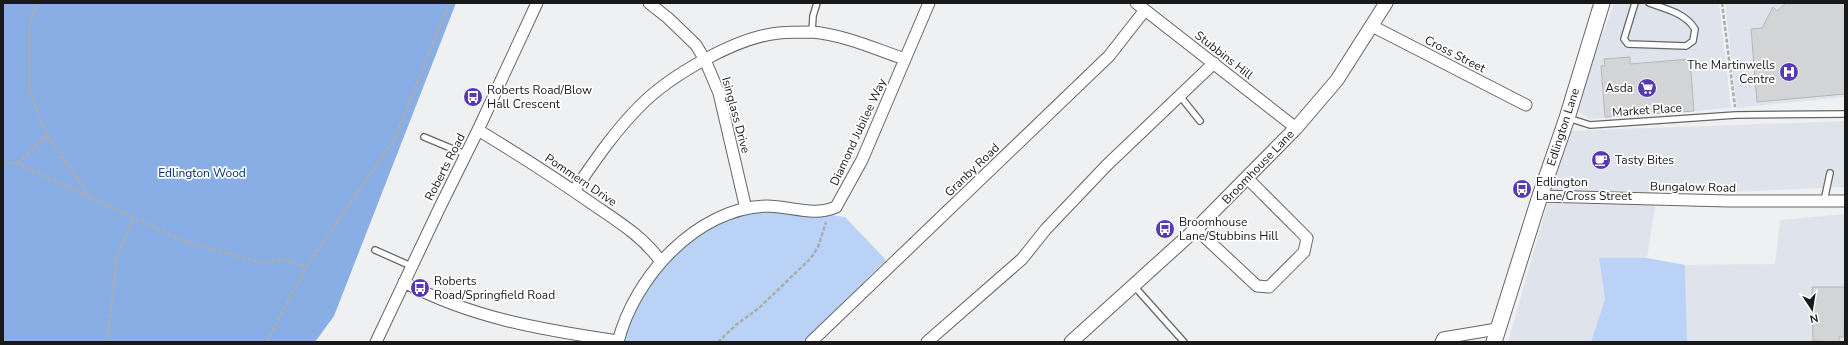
<svg xmlns="http://www.w3.org/2000/svg" width="1848" height="345" font-family="'Nunito Sans',sans-serif">
<style>
.built{fill:#dfe4ec}
.green{fill:#b9d2f6}
.forest{fill:#89aee5}
.building{fill:#d3d4d5;stroke:#b5b6b7}
.lines{fill:none;stroke-linecap:round;stroke-linejoin:round}
.service-casing{stroke:#656667;stroke-width:8}
.minor-casing{stroke:#656667;stroke-width:13}
.tertiary-casing{stroke:#656667;stroke-width:15}
.secondary-casing{stroke:#656667;stroke-width:17}
.path{stroke:#abacad;stroke-width:2.5;stroke-dasharray:4 2;stroke-linecap:butt}
.service{stroke:#fff;stroke-width:5.5}
.minor{stroke:#fff;stroke-width:11}
.tertiary{stroke:#fff;stroke-width:13}
.secondary{stroke:#fff;stroke-width:15}
.labels{text-anchor:middle;stroke-width:3.5;stroke-linejoin:round;paint-order:stroke}
.street-label{font-size:12px;fill:#191919;stroke:#fff}
.poi-label{font-size:12px;fill:#191919;stroke:#fff;text-anchor:start}
.park-label{font-size:12px;fill:#002f6d;stroke:#fff}
</style>
<rect width="100%" height="100%" fill="#eff0f1"/>
<!-- built -->
<path class="built" d="M1614,3H1719L1731,108L1591,119L1574,109Z
M1725,3H1845V97L1737,108Z
M1845,121V187L1729,192L1658,188L1647,258L1599,259L1605,299L1591,342H1508L1568,131Z
M1845,214V342H1687L1685,265L1775,264L1780,220Z"/>
<!-- green -->
<path class="green" d="M765,207L845,217L886,260L803,342H621L645,288L691,238L719,221Z
M1599,258H1647L1685,265L1687,342H1591L1605,299Z"/>
<!-- forest -->
<path class="forest" d="M3,3H456L334,316L315,342H3Z"/>
<!-- building -->
<path class="building" d="M1786,3H1845V94L1757,102L1751,29L1762,28L1773,7L1777,11Z
M1630,57V64L1690,59L1694,111L1605,117L1601,66H1605L1604,59Z
M1812,287H1845L1844,337H1839V342L1813,341Z"/>
<g class="lines">
<!-- service casing -->
<g class="service-casing">
<path id="service" d="M1635,3L1624,39L1628,44L1686,46L1693,41L1695,29C1685,13 1666,9 1649,3
M812,32L813,16L817,3
M1180,96L1200,121
M1568,118L1590,125L1736,115L1845,114
M424,137L465,154
M1824,201L1830,173
M375,250L411,266
M1134,286L1184,342"/>
</g>
<!-- minor casing -->
<g class="minor-casing">
<path id="minor" d="M649,3L668,18L696,45L705,60L719,93L746,209
M1136,3L1296,128
M1372,26L1526,105
M478,130C516,153 554,177 591,203C617,221 643,236 661,262
M574,191C594,162 614,132 639,107C669,76 736,37 779,33C790,32 802,32 812,32C845,35 875,49 905,59
M1540,196L1728,201H1845
M1196,229L1257,286L1269,287L1304,252L1307,238L1247,178
M404,282C471,318 543,330 618,341
M376,342L439,209L478,130L537,3
M618,342C634,278 696,208 767,206C790,206 814,217 836,207L862,160L929,3
M811,342L1109,56L1145,10
M927,342L1022,259L1046,229L1107,165L1214,63
M1441,342L1443,338L1497,329"/>
</g>
<!-- tertiary casing -->
<g class="tertiary-casing">
<path id="tertiary" d="M1071,342L1196,229L1296,128L1337,80L1386,3"/>
</g>
<!-- secondary casing -->
<g class="secondary-casing">
<path id="secondary" d="M1494,342L1540,196L1567,118L1602,3"/>
</g>
<!-- path -->
<path class="path" d="M38,3L29,25V90L47,135L91,198
M1722,3L1735,107
M3,162L18,164L187,242L262,263L286,259L306,267
M18,164L47,135
M107,342L117,256L134,218
M267,342L306,267L395,138L449,3
M718,342L737,324L759,308L811,258L818,247L826,222"/>
<!-- service -->
<use href="#service" class="service"/>
<!-- minor -->
<use href="#minor" class="minor"/>
<!-- tertiary -->
<use href="#tertiary" class="tertiary"/>
<!-- secondary -->
<use href="#secondary" class="secondary"/>
</g>
<!-- icons -->
<defs>
<g id="hospital-disc" transform="scale(1)"><circle r="9.5" fill="#5739b1" stroke="#fff"/><path d="M-5-5h3v3.5h4V-5h3V5h-3V1.5h-4V5h-3Z" fill="#fff"/></g>
<g id="supermarket-disc" transform="scale(1)"><circle r="9.5" fill="#5739b1" stroke="#fff"/><path d="M-6-5.5h2.5l.6 2H6L4.5 2H-2.5L-4.4-4H-6ZM-1.5 3.2a1.3 1.3 0 1 0 .1 0ZM3 3.2a1.3 1.3 0 1 0 .1 0Z" fill="#fff"/></g>
<g id="bus-disc" transform="scale(1)"><circle r="9.5" fill="#5739b1" stroke="#fff"/><path d="M-5-6H5V4H4V6H2V4H-2V6H-4V4H-5ZM-3.5-4V0h7V-4ZM-3.5 1.2v1.5H-2V1.2ZM2 1.2v1.5H3.5V1.2Z" fill="#fff"/></g>
<g id="cafe-disc" transform="scale(1)"><circle r="9.5" fill="#5739b1" stroke="#fff"/><path d="M-5.5-4.5H6V0H3Q3 3.5 0 3.5H-2.5Q-5.5 3.5-5.5 0ZM3-3.2v2h1.7v-2ZM-6 4.5H4V6H-6Z" fill="#fff"/></g>
</defs>
<g fill-rule="evenodd">
<use href="#hospital-disc" x="1789" y="72"/>
<use href="#supermarket-disc" x="1647" y="88"/>
<use href="#bus-disc" x="473" y="97"/>
<use href="#cafe-disc" x="1601" y="160"/>
<use href="#bus-disc" x="1522" y="189"/>
<use href="#bus-disc" x="1165" y="229"/>
<use href="#bus-disc" x="420" y="288"/>
</g>
<g class="labels">
<!-- street labels -->
<g class="street-label">
<text transform="translate(1455 54) rotate(27)" y="4">Cross Street</text>
<text transform="translate(1224 55) rotate(38)" y="4">Stubbins Hill</text>
<text transform="translate(1647 110) rotate(-4)" y="4">Market Place</text>
<text transform="translate(736 115) rotate(75)" y="4">Isinglass Drive</text>
<text transform="translate(1563 127) rotate(-72)" y="4">Edlington Lane</text>
<text transform="translate(858 132) rotate(-65)" y="4">Diamond Jubilee Way</text>
<text transform="translate(445 167) rotate(-63)" y="4">Roberts Road</text>
<text transform="translate(1258 167) rotate(-46)" y="4">Broomhouse Lane</text>
<text transform="translate(972 170) rotate(-44)" y="4">Granby Road</text>
<text transform="translate(581 180) rotate(34)" y="4">Pommern Drive</text>
<text transform="translate(1693 187) rotate(1)" y="4">Bungalow Road</text>
</g>
<!-- poi labels -->
<g class="poi-label">
<text x="1775" y="69" text-anchor="end">The Martinwells<tspan x="1775" dy="14">Centre</tspan></text>
<text x="1633" y="92" text-anchor="end">Asda</text>
<text x="487" y="94">Roberts Road/Blow<tspan x="487" dy="14">Hall Crescent</tspan></text>
<text x="1615" y="164">Tasty Bites</text>
<text x="1536" y="186">Edlington<tspan x="1536" dy="14">Lane/Cross Street</tspan></text>
<text x="1179" y="226">Broomhouse<tspan x="1179" dy="14">Lane/Stubbins Hill</tspan></text>
<text x="434" y="285">Roberts<tspan x="434" dy="14">Road/Springfield Road</tspan></text>
</g>
<!-- park labels -->
<g class="park-label">
<text x="202" y="177">Edlington Wood</text>
</g>
</g>
<!-- border -->
<rect width="1848" height="345" fill="none" stroke="#191919" stroke-width="8"/>
<!-- north arrow -->
<g transform="translate(1812 309) rotate(168)" stroke="#ffffff" stroke-width="3" paint-order="stroke">
<path d="M0-3L7 15L0 10L-7 15Z" fill="#191919"/>
<text y="-6" font-size="11" font-weight="bold" text-anchor="middle" fill="#191919">N</text>
</g>
</svg>
